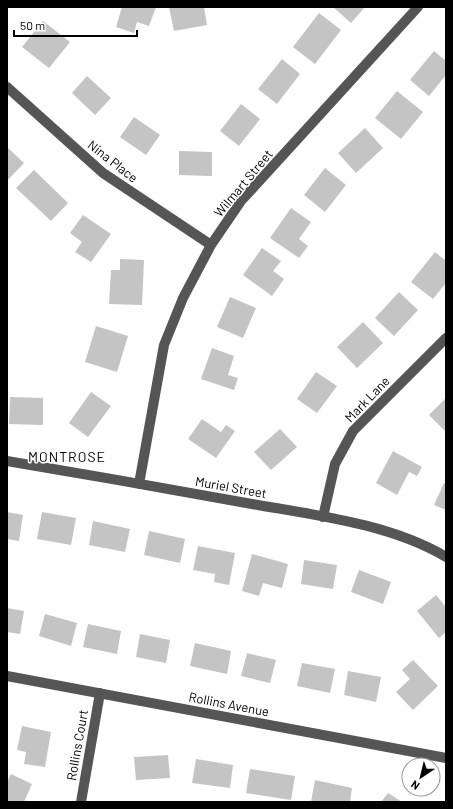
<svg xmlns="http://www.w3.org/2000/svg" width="453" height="809" font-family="Barlow,sans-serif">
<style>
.building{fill:#c4c4c4}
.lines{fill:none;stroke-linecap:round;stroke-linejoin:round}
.minor{stroke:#555;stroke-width:10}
.labels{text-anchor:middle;stroke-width:3;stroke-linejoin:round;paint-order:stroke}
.street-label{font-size:13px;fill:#000;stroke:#fff}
.neighbourhood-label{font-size:14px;letter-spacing:1px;fill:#000;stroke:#fff}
</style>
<rect width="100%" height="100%" fill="#fff"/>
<!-- building -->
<path class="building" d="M122,7H156L149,26L137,22L134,33L116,27Z
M169,7H204L207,25L174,31Z
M333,7H365L351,23Z
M319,13L341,30L315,64L293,47Z
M43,21L70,42L49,68L22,47Z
M434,51L446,61V75L429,96L410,80Z
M282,59L300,74L277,104L258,89Z
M87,76L111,98L95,115L72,93Z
M397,91L423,112L401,139L375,118Z
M241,104L260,119L239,146L220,131Z
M134,117L160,135L146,155L120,137Z
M365,128L383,148L356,173L338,153Z
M7,147L24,163L7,181Z
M179,151L212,152V176L179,175Z
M325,168L346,185L325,212L304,195Z
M34,170L68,203L51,221L16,188Z
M291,208L311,222L299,239L308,246L299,258L270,238Z
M83,215L111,234L91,262L75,252L82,242L70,233Z
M262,248L281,261L273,271L284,279L272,296L243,275Z
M435,252L446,261V283L433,299L411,282Z
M120,259L144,260L142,305L109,304L111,270H120Z
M399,292L418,310L394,336L375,318Z
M230,297L256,308L243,338L217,327Z
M363,322L383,343L357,368L337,347Z
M96,326L128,336L117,372L85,362Z
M212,348L234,356L228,375L238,378L234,390L201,379Z
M316,372L337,386L317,413L297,399Z
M91,392L111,406L88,437L69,423Z
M10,397L43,398V425L9,424Z
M446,398V432L429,415Z
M202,419L221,432L226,425L235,431L216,458L188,439Z
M280,429L297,447L271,470L254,452Z
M393,451L422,467L417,476L409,472L397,495L376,483Z
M444,483L446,484V510L434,505Z
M7,512L23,515L19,541L7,539Z
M42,512L76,518L71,545L37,539Z
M93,521L130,529L125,552L89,545Z
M149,531L185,539L180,563L144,555Z
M198,546L235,553L229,585L214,582L215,574L193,570Z
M252,554L288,564L282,588L263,583L259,596L242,591Z
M304,560L337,565L333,589L301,584Z
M359,570L391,582L383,604L351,592Z
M436,595L446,607V632L439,638L417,611Z
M7,608L24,611L20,634L7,632Z
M45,614L77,623L71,646L39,636Z
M88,624L121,631L117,654L83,647Z
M140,634L170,640L166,663L136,657Z
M195,643L231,651L227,674L190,666Z
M247,653L276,660L270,683L241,676Z
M413,660L438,686L413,710L396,692L410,679L402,670Z
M302,663L335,669L330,693L297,686Z
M348,671L381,677L376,702L344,695Z
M22,726L51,732L45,767L24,764L26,752L17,750Z
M168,755L170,778L136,780L134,757Z
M196,759L233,765L230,788L192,783Z
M250,769L295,776L291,800L246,793Z
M11,774L32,784L24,802H7V782Z
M315,780L352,788L350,802H311Z
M388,793L402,802H381Z"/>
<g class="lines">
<!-- minor -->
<path class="minor" d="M7,87L103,173L211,245
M7,461C89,475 170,489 252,504C315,515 391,524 446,557
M139,484L164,345L183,298L211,245L241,201L418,7
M323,517L335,464L353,431L446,338
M7,676L446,758
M81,802L100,693"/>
</g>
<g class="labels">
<!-- street labels -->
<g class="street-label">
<text transform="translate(113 161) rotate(38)" y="5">Nina Place</text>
<text transform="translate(243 183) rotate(-50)" y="5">Wilmart Street</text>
<text transform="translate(367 399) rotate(-46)" y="5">Mark Lane</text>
<text transform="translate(231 487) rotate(10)" y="5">Muriel Street</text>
<text transform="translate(229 704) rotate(11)" y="5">Rollins Avenue</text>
<text transform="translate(77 745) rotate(-80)" y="5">Rollins Court</text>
</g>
<!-- neighbourhood labels -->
<g class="neighbourhood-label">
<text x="67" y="462">MONTROSE</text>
</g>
</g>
<!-- border -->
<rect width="453" height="809" fill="none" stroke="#000000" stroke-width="16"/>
<!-- north arrow -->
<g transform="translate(421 777) rotate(215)"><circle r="19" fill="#ffffff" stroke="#999999"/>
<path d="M0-3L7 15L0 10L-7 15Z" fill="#000000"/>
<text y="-6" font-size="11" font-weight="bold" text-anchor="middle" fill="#000000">N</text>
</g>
<!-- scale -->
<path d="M14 30v6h123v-6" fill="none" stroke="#000000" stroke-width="2"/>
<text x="20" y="30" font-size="12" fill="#000000" stroke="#ffffff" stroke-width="3" paint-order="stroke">50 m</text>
</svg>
